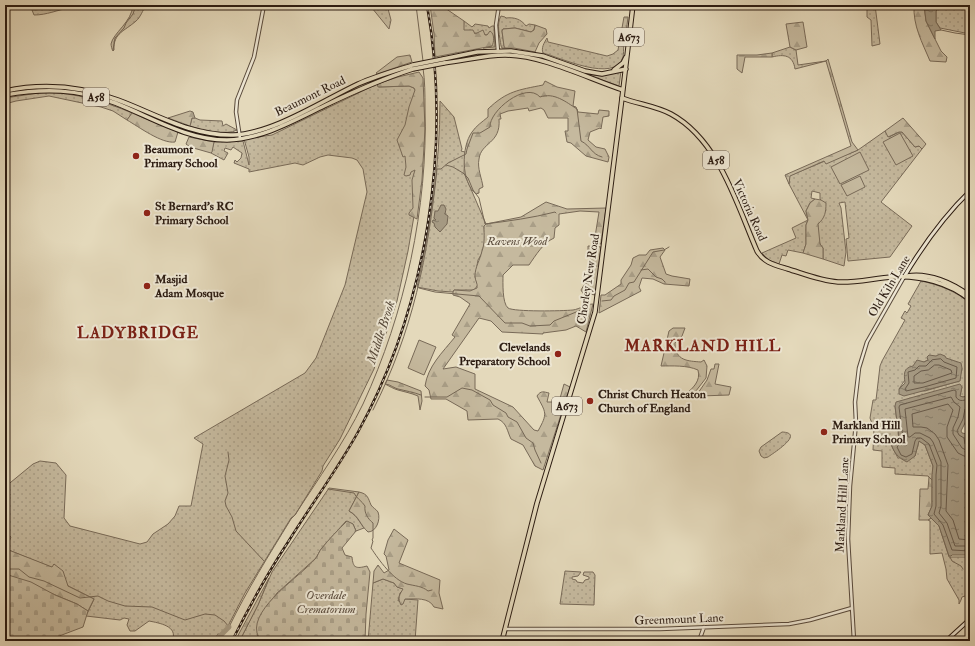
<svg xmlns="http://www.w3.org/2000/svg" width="975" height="646" font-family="'IM FELL Double Pica',serif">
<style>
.grass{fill:url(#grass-dots);stroke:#786a58;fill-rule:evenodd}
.forest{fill:url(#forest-firs);stroke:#786a58}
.cemetery{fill:url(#cemetery-stones);stroke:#786a58}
.garden{fill:#c5b99e;stroke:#786a58}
.water{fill:url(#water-ripples);stroke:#756755}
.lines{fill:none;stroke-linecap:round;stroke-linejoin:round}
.shore{stroke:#685a4a;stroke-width:1}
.stream{stroke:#756755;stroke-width:1}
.river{stroke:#a59982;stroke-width:5}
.tertiary-casing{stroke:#5a4b3c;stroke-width:4.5}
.secondary-casing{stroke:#2c1c12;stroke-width:5}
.primary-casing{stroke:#2c1c12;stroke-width:5.5}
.trunk-casing{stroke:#2c1c12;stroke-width:5.5}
.tertiary{stroke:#ede6d3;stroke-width:2.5}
.secondary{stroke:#ede6d3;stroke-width:3}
.primary{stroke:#e4d9bb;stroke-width:3.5}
.trunk{stroke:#e4d9bb;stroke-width:3.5}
.rail-casing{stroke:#2c1c12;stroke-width:2.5}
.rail{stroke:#ede6d3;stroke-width:1;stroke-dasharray:3;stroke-linecap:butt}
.trunk-bridge-casing{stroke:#2c1c12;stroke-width:5.5;stroke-linecap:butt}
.trunk-bridge{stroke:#e4d9bb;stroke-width:3.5}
.poi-dot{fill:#8f2418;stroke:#ede6d3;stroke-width:1.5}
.labels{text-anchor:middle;stroke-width:4;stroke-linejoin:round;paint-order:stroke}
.shield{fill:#ede6d3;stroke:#66594c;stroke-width:1}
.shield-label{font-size:11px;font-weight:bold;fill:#2c1c12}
.street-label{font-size:12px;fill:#2c1c12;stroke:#ede6d3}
.poi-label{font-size:12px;font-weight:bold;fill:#2c1c12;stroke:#ede6d3;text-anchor:start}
.park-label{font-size:12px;font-style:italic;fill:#5a4b3c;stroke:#ede6d3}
.water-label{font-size:13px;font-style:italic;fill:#564839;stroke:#ede6d3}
.district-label{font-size:16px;font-weight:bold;letter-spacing:1px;fill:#7a1f14;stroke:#ede6d3}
</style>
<defs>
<pattern id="grass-dots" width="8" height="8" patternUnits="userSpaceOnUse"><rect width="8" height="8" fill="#c5b99e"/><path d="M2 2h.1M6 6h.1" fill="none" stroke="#a99e87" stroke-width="1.8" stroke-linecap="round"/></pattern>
<pattern id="forest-firs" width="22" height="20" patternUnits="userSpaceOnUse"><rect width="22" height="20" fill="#c5b99e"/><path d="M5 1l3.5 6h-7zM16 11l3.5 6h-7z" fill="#a99e87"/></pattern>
<pattern id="cemetery-stones" width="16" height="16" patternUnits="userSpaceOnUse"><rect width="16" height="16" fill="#c5b99e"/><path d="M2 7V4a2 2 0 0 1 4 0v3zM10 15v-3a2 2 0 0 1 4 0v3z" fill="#a99e87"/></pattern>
<pattern id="water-ripples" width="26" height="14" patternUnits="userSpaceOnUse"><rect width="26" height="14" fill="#a59982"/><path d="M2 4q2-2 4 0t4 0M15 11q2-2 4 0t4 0" fill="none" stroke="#877c69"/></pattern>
</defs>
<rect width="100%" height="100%" fill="#e4d9bb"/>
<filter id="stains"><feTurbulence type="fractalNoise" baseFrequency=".005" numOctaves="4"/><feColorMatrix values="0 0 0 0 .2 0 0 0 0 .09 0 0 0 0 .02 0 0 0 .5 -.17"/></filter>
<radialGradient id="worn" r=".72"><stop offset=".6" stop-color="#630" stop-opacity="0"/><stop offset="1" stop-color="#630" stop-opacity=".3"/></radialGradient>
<!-- grass -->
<path class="grass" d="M30,5H33L35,10L72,5H96L94,6C86,7 77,6 69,8C57,10 47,15 34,15Z
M133,5H146C143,10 140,18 136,21C125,31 113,33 114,50L113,51C112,50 111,45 111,44C113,33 132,22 133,5Z
M373,5H387L391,20L389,29L372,8Z
M867,5H875L880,44L872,46L871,20L867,17Z
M941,5H970V34L940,28L936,22V11Z
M501,16L505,17L506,18C514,17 521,19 526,26L529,24L535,25L534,30L531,32L515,28L503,29L502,31L504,46L505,48H502L501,46C500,37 496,24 501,16Z
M624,17H628C627,27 625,36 624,45C623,49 624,54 623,57C615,84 559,57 543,53C541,48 544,43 547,38L548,42L607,56L613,54L618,50Z
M464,21L472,27L475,24L488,26L489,28L492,26H494L495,47L483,48L491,47L490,32L487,35L463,31Z
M790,47L796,50L798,65L826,61L795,69C793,55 784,54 772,57V53Z
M621,71L619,86L585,74L602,76Z
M377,84L379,87L409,86L414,88L416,92L420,181L408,251L397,301L374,369L340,439L323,466L322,471L295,515L291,518L245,593L228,626L220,635L218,634L216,637L224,641H172C179,626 159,623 149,621L135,631H130L127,625L129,619L124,618L120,620L86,616L94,599L68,586L54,564L53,568L6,549L11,537L5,532V504H7L10,494L5,492V487L33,464L40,461L56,463L66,475L64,518L70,526L140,544L147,542L153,534L168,524L175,516L179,506H191L203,444L194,438L305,373L316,358L345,285L367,192L363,169L357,160L352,158L328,155L320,157L303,165L295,163L249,172V169L234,163L235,160L237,162L241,158L242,153L233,147L231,150L225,148L224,151L228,153L224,160L211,153L214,142L243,141L249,165V157L244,139L272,135Z
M45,92C75,93 104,101 132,113L127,120L113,111L101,107L49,96L16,101L5,104V98Z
M440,101L454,117L462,149L461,151L465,152L464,173L486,224L484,226L485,240L482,253L478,260L475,277L478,285L474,290H454L453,292L438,291L417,287C431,225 440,164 440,101Z
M192,118H195L200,120L222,121L223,126L226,124L237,130C228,136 200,129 190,126Z
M885,131L889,137L899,132H902L915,147L919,146L922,149L881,202L912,226L890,257L848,261L846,239L849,238L845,202L839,203L841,208L846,252L844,266L823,259V248C813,238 819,212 821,200L820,199V193L812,191L811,198L815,199L810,203L806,211L808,220L806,225V244L803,253L788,250L786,256L782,255L779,264L768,260L762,253L796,238L792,228L808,220L789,184V176L825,161L826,163L858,150Z
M921,281C940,285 955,291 970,303V395L963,397L960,396L962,387L895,406L899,438L897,441L893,440L891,445L898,458L915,456L919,441L925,445L933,466L932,480L928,476L895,474V468L882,467V451L873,450L874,429L870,418L873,400H876L880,366L882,361L905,320L901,318L905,311L907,313L911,306L908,304ZM928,360L962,368L959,381L925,391L899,389L916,363L924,362Z
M782,432C806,433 772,454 768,457L764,458L761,456L759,451L761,447Z
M329,488L359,492L349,511C357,516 359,521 364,528L356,531L353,524L346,521L321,549L316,558L277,593L266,607L257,635L262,641L240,640L258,605L272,572Z
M931,518L939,526L949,557H970V613H968L969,605L968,595L962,597L961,600L959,604V600L947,579L946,569L942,553L930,554V521L928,520Z
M565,571L581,572L578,576L572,577V579L576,580L577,582L583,583L585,580L589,579V577L583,575L584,572H593L595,575L594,605L560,604Z
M383,579L394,583L397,587L404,589L400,593L398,601L405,599L418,600L415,641H368L373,583Z"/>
<!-- forest -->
<path class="forest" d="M430,5H444L445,8L464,21V30H473L475,34L483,30L485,35H487L490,31C495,34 494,42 492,46L435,57L434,34Z
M914,5H924L926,21L941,51L947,57L946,62L930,61C922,42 913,26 914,5Z
M803,22L807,47L796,50L790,47L786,24Z
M535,25L546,29L547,34L539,43L535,52L514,48H505L504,46L502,31L503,29L515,28L531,32L534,30Z
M772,53V57H745L742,73L737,69V55H757Z
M410,55L412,62L377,74L376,73L397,57Z
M828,59L852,142L858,150L826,164L824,161L790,176L789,184L785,175L851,146L826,61Z
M419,72L423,78L425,129L422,180L417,219L409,215V213L413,208L412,180L415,170L411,172L410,175L406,176L404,175L406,167L405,156L403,157L397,140L405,125L409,107L415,90L414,88L409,86L378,87L377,84L398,77Z
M545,81L557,87L575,91L573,106L576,107L578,112L598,114L599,110L609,111V116L603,117L601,129L600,128L590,132L588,140L596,147L605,149L609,157L608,162L586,156L571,143L567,142L565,131H568V118H548L544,110L541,108L529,111L528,108L508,111L500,114L501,119H499C501,144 481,142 479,159C477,168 482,179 483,187L479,189V193L476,194C461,182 461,147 472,132C476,126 482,122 488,117V109C507,91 518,90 543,85Z
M190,111L193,112L195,118H192L190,126L168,118Z
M132,113L178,132L175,142C162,144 139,127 127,120Z
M903,118L926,144L922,149L919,146L915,147L902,132H899L888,137L885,131Z
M189,137L214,142L212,152L211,153L190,147L186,144Z
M815,199L821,200L826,203C826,212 825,218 818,224L820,244L823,248V259L803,253L806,244V225L808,220L806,211L810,203Z
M546,202L567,209L606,208L601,244L594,243L599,212L580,211L559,214V225L555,228L554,238C543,243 536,255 529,265H513L503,275C503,282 502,303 508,308C514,312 563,311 573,310C580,309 586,304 593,304L586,332L576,326L566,330L543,333V334L502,332L491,321L479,318L443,369L456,367L475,374V389L513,407L534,430L538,431C548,413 546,413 537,396C541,390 544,392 549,393L547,402H559L564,384L570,387L543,470L535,466L523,445L511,439C507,431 507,423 498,419L468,420L467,411L446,399H431L429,390L425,386C428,366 442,353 455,337L452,335L470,304L460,297L453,295V292L454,290L470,291L477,288C478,283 475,281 475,276C475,267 480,260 482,251C485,243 484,235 484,226L486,224L521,217Z
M588,246L601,247L595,295L586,293L584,295L581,290L584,285L590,281L591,260L588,252Z
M663,248L665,250L660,257L666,274L672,276L690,279L689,286L664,284L653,279L642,278L639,287L641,291L599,313L601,295H605L621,284V280L631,265L633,258L639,255H646L650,250Z
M673,328H685L682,336L675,343C675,361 688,361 701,362L704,360L707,366L706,378L692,396L685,395C693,388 701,381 698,370C687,365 672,366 661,366L669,331Z
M715,364H719L715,384L731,387L729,395L700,396L698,393L707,380L711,369H714Z
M387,380L398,382L421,391L422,401L420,410L418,396C411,393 405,392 398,390C394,389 389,386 385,384Z
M929,477L932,480V506L928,515L931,518L928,520H919L920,489H928Z
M359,492C368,494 368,498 371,505C373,508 376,509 378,512C381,520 376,532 368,532C360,525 359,516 349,511Z
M394,529L408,540L399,563L440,580L439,593L443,609L434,607C429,597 415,599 405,599L403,604L401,605C397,598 400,594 403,589L397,587L394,583L383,579L373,583L374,571L378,565L384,573L389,570L386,556L384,554L388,540Z
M6,549L52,567L54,564L63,571L68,586L94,599L88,611L77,604L5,574Z
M269,578L258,605L240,640L243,641H235Z"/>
<!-- cemetery -->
<path class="cemetery" d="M347,521L353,524L356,531L342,548L345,555L352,557C353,568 356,569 367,566L370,572L366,614L365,641H262C260,638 258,636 257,633C251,607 301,576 315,559C318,556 319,551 322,548C329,539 338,530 347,521Z
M5,574L31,582L55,595L77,604L88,611L83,627L46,641H5Z"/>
<!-- garden -->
<path class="garden" d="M900,133L913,156L896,165L883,142Z
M860,152L869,170L840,184L831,167Z
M860,176L865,187L847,196L841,185Z
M419,340L436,347L424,375L408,368Z"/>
<!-- water -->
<path class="water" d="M924,5H941L936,11V22L941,30L935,31V39L926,21Z
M441,205H444L446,209L445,214L448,216L447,224L440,232L435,227L434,223L432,222L433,220H436L434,218L435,211H438Z
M940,354L945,356L946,358L961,363L962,368L960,381L904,396L899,394V389L905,383C904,374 903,368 913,366L917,360L924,362L928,360L927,357L929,355L936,356Z
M960,384L962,387L960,396L963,397L970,395V404L966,421L961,431L962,433L967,434L968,443L970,446V555H952L951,556H949L939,526L928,515L932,506V474L933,466L925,445L919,441L915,456L907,462C898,458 892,451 891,441L893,440L897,441L899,438L895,406L896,402Z"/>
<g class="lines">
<!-- shore -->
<path class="shore" d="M941,359L944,362L957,367L956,378L924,387L906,391L905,389L909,383L908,372L915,370L919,366H926L932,360Z
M935,365H939L951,370L952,373L923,383H914V376L921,371L928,370Z
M970,398C965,400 960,403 956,397V391L954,390L900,405L899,407L903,438L901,443L897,447L901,455L906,457L912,454L915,441L917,438H921L929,444L937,465L936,475V506L934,514L943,525L952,550L970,551
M970,407L965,409L963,419L957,431L959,435L964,438L965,444L970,446
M970,451L966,450L962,448L953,434V428L958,417L960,407L954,402L951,397L905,409L908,437H910L915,433H920L930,438L933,442L941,462V506L939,513L947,523L955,546H970
M970,457L964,456L958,453L947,437V427L953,410L948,404L912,414L913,427H921L927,428L935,434L939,440L948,465L946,511L953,520L959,539L970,540"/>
<!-- stream -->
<path class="stream" d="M416,5L423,61
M941,30L955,33L970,35
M113,50L115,38L124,28L126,23L133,14L136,5
M446,165L453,167L463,173L468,178L473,190L479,198L485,224C509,221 532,218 555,212L556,213
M641,270L648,269L656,277L662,279L665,282
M419,288L435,292L479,296L505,323H522L530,326L550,325L554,321L586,308
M602,301L611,300L614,296L625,290L629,283L634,282L653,252L664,250L669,247
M386,384C391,385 394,388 398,389C406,391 413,392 421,395
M425,397H447L462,388L472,390L490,400L493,405L506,413L508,417L517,422L526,438L533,443L535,450L541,463
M373,410C413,331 428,256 437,169H441L448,163L466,154L467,149L473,133H480L490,127C489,111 526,81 540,97C554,92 566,102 577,109L581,141C591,146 591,154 602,157
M228,452L229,460L225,476L228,493L225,501L226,506L232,517L236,531L264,561
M328,489L354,493C356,498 362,501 365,506C364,513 368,519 373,523V538L372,540L373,541L371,548C379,560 393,580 407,584C415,586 422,586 428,591L432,590
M950,557L952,561L961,566L963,569
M5,567L9,569H19L29,577L44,581L80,598L98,596L108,601L125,606L152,607L185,620L205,614L215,615L224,621L229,627C247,590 269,555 291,519L295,515C318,479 344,443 363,404C405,313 428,208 425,108C425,94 425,81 423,68"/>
<!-- river -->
<path class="river" d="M215,641L229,627"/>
<!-- tertiary casing -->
<g class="tertiary-casing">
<path id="tertiary" d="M498,52L496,25L499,5
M240,138L236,112L237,100L254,57L264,5
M505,629H660L789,624L810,620L852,608
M699,641L704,627
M854,641L848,539L850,486L856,423L855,402L859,368L867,342L904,277"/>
</g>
<!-- secondary casing -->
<g class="secondary-casing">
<path id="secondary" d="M904,277C922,247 944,216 970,191
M946,641L970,619"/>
</g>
<!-- primary casing -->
<g class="primary-casing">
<path id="primary" d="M502,641L537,503L595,312L622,98"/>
</g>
<!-- trunk casing -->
<g class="trunk-casing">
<path id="trunk" d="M633,5L622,98C638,104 656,106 671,114C719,140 737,205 757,251C764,263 775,265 788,269C804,274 821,281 838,282C856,283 875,278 893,277C919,275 950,283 970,300
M443,59L477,52L511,51L543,56L585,71L596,73L602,74L626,69
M444,63C464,61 484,55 505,55C542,55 587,78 623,90
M614,70L623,63L626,57
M5,91C43,83 81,86 118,100C156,114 191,136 233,135C272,134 322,101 358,84C376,76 394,71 413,65
M5,95C45,88 77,89 115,103C151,117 187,140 227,140C262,139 293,121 324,106C353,92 382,79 413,69
M907,276C928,272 953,283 970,296"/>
</g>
<!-- tertiary -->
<use href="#tertiary" class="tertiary"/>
<!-- secondary -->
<use href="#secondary" class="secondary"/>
<!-- primary -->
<use href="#primary" class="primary"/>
<!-- trunk -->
<use href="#trunk" class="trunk"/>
<!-- rail casing -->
<g class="rail-casing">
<path id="rail" d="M232,641C249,607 267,574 288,542C311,505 337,470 358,432C427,306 452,146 427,5"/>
</g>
<!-- rail -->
<use href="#rail" class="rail"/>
<!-- trunk-bridge casing -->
<g class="trunk-bridge-casing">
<path id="trunk-bridge" d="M413,65L443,59
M413,69L444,63"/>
</g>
<!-- trunk-bridge -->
<use href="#trunk-bridge" class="trunk-bridge"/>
</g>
<!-- markers -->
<g class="poi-dot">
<circle cx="136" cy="156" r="4"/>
<circle cx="147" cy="213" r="4"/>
<circle cx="147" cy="286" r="4"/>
<circle cx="558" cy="354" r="4"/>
<circle cx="590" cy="401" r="4"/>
<circle cx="824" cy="432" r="4"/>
</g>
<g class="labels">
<!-- shield labels -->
<g class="shield">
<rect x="614" y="28" width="30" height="18" rx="3"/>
<rect x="83" y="88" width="26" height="18" rx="3"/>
<rect x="703" y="151" width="26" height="18" rx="3"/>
<rect x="552" y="397" width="30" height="18" rx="3"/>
</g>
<g class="shield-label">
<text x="629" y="41">A673</text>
<text x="96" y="101">A58</text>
<text x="716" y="164">A58</text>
<text x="567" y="410">A673</text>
</g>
<!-- street labels -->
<g class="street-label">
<text transform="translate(310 96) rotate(-26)" y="4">Beaumont Road</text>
<text transform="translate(750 210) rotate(66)" y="4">Victoria Road</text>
<text transform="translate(588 279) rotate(-81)" y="4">Chorley New Road</text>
<text transform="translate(889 286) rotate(-59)" y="4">Old Kiln Lane</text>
<text transform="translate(842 505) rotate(-87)" y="4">Markland Hill Lane</text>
<text transform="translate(679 619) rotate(-2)" y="4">Greenmount Lane</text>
</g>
<!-- poi labels -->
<g class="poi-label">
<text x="144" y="153">Beaumont<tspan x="144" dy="14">Primary School</tspan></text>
<text x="155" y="210">St Bernard's RC<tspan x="155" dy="14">Primary School</tspan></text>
<text x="155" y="283">Masjid<tspan x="155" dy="14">Adam Mosque</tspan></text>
<text x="550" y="351" text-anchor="end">Clevelands<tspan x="550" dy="14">Preparatory School</tspan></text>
<text x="598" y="398">Christ Church Heaton<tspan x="598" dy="14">Church of England</tspan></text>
<text x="832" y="429">Markland Hill<tspan x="832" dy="14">Primary School</tspan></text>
</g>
<!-- park labels -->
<g class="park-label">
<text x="517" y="245">Ravens Wood</text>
<text x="326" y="599">Overdale<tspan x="326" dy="14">Crematorium</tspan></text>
</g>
<!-- water labels -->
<g class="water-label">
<text transform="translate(380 332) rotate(-72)" y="5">Middle Brook</text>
</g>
<!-- district labels -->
<g class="district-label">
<text x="138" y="338">LADYBRIDGE</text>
<text x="703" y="351">MARKLAND HILL</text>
</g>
</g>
<!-- margin -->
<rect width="975" height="646" fill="none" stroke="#e4d9bb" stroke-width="20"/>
<rect x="6" y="6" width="963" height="634" fill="none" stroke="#2c1c12" stroke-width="2"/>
<rect x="10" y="10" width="955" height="626" fill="none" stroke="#2c1c12"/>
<rect width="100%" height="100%" filter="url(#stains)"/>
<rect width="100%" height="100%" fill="url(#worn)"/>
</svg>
